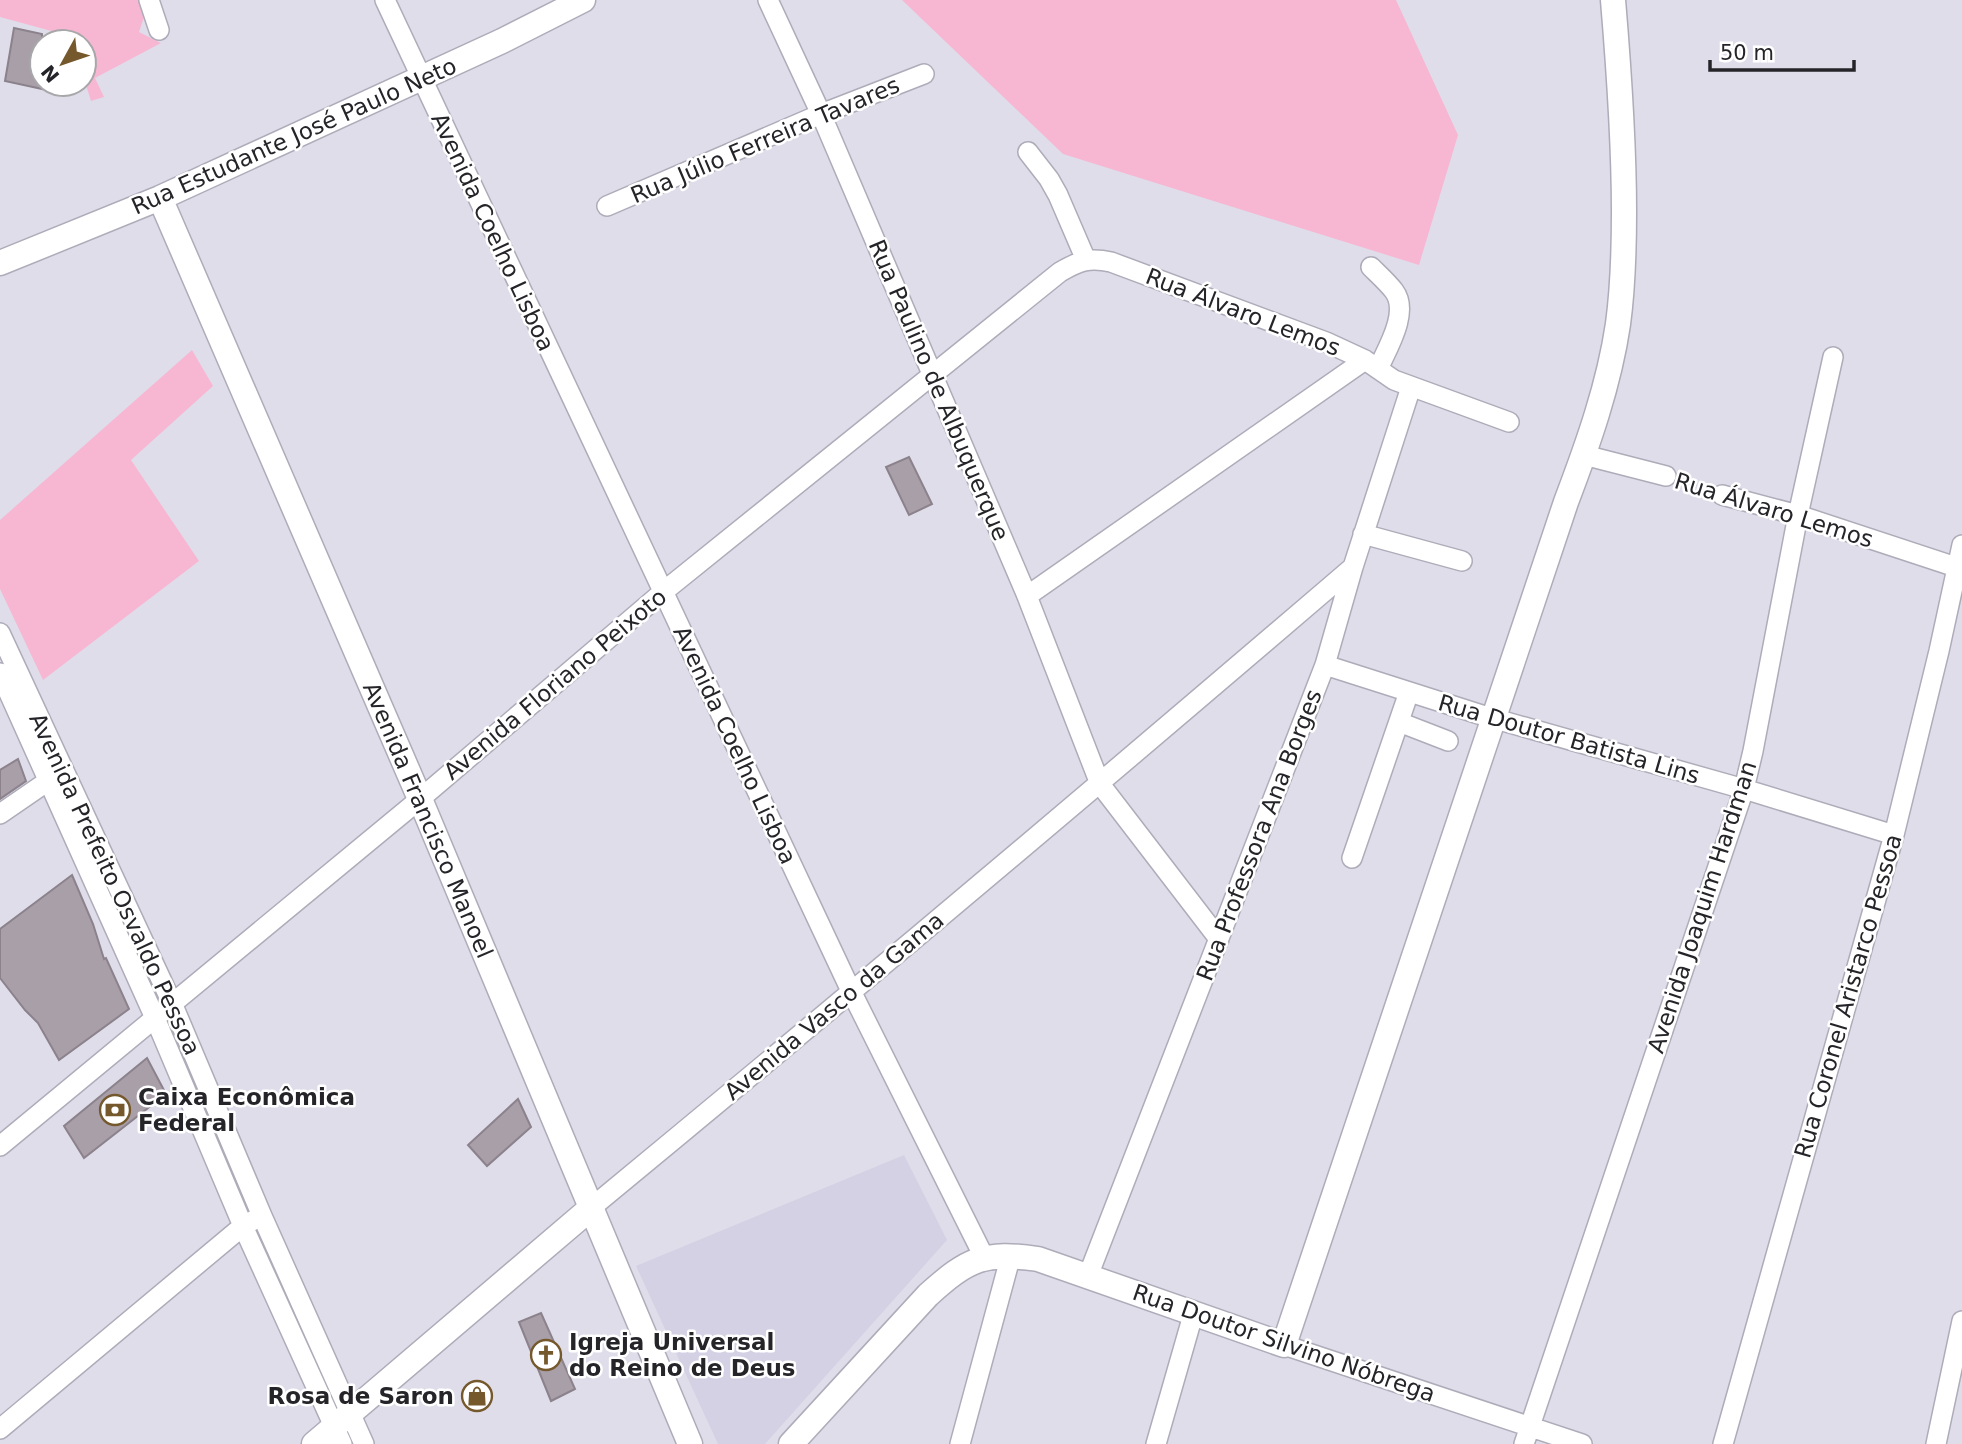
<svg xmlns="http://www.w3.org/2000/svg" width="1962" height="1444" font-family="'DejaVu Sans',sans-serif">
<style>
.built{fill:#d4d1e5}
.green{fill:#f7b7d3}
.building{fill:#a89fa9;stroke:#8b828c;stroke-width:2}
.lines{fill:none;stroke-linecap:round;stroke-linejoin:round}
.minor-casing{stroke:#aeacb9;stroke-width:22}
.major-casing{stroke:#aeacb9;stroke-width:27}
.path{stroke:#8a8992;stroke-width:3.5;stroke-dasharray:2 5;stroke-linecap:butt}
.minor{stroke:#fff;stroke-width:19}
.major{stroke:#fff;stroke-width:24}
.labels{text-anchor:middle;stroke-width:5;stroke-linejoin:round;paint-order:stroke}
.street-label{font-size:23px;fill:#252429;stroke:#fff}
.poi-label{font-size:23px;font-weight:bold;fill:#252429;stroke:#fff;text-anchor:start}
</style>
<rect width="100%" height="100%" fill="#dfddea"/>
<!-- built -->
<path class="built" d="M904,1155L947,1240L765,1444H718L636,1266Z"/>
<!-- green -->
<path class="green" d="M0,0H143L146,11L139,32L161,43L95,78L104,97L91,101L84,79V67H86L88,41L0,17Z
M902,0H1396L1458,135L1419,265L1063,154Z
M192,350L213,386L131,460L199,561L43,680L0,589V520Z"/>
<!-- building -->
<path class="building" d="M14,28L42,34V89L5,81Z
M909,457L932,504L909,515L886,467Z
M18,759L26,781L0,799V770Z
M72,875L93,924L104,959L106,958L129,1009L59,1060L38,1023L25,1010L0,978V929Z
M147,1058L166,1094L84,1158L64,1126Z
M518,1099L531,1127L487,1166L468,1145Z
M541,1313L575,1389L551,1401L519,1322Z"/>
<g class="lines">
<!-- minor casing -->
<g class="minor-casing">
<path id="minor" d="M149,0L159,30
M385,0L852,993L984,1257
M768,0L821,114L1027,596L1100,784L1219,939
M1028,152L1049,179L1058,195L1086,260
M607,206L821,114L924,74
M1371,267C1379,275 1388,283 1394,291C1410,312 1387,349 1378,369
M1584,455L1666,476
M1722,495L1798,515L1962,569
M1363,534L1462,561
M1027,596L1365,360
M0,633L172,1003L262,1216L364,1444
M1325,665L1485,716L1744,789L1894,835
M0,673L155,1018L243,1226L342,1444
M1399,722L1448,741
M0,814L48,781
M1352,858L1409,692
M0,1146L420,799L663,592L1060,272C1079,261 1089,257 1111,262L1326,342L1365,360L1394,380L1509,422
M591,1208C847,997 1101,783 1353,567
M1088,1276L1325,665L1353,567L1411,387
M1284,1345L1582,1444
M0,1429L243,1226L252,1221
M960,1444L1011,1255
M1156,1444L1193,1315
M1524,1444L1744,789L1753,751L1798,515L1833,357
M1723,1444L1894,835L1939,651L1962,545
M1936,1444L1962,1321"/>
</g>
<!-- major casing -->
<g class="major-casing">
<path id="major" d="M160,198L420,799L690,1444
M0,263L160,198L502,41L583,0
M314,1444L591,1208
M791,1444L928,1295C968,1259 984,1251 1038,1259L1284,1345L1566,502C1588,444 1609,385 1618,324C1623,287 1624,250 1624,212C1624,141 1619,71 1613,0"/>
</g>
<!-- path -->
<path class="path" d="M1681,481L1704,489"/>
<!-- minor -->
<use href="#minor" class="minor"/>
<!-- major -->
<use href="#major" class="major"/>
</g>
<!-- icons -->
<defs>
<g id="bank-ring" transform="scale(1.575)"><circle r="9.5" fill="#fff" stroke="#75582c" stroke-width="1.5"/><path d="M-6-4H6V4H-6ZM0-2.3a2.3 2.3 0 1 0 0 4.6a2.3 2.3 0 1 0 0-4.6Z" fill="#75582c"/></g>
<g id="church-ring" transform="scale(1.575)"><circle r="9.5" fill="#fff" stroke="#75582c" stroke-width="1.5"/><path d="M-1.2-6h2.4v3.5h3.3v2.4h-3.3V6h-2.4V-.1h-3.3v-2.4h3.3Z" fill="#75582c"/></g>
<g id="shop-ring" transform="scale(1.575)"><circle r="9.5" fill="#fff" stroke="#75582c" stroke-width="1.5"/><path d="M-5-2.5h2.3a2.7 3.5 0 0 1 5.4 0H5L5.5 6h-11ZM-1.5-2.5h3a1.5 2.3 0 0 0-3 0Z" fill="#75582c"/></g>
</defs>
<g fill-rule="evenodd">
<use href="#bank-ring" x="115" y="1110"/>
<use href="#church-ring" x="546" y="1355"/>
<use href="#shop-ring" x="477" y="1396"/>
</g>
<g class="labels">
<!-- street labels -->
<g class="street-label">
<text transform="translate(294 136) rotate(-24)" y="8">Rua Estudante José Paulo Neto</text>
<text transform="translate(765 140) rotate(-23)" y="8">Rua Júlio Ferreira Tavares</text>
<text transform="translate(493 232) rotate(65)" y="8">Avenida Coelho Lisboa</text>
<text transform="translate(1243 312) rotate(21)" y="8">Rua Álvaro Lemos</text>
<text transform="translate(939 390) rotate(67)" y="8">Rua Paulino de Albuquerque</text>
<text transform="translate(1774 510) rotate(17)" y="8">Rua Álvaro Lemos</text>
<text transform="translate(555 684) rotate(-40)" y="8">Avenida Floriano Peixoto</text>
<text transform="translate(1569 739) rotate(16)" y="8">Rua Doutor Batista Lins</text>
<text transform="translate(735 745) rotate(65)" y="8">Avenida Coelho Lisboa</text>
<text transform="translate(428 820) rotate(67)" y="8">Avenida Francisco Manoel</text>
<text transform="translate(1259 835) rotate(-69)" y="8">Rua Professora Ana Borges</text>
<text transform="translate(115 884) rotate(65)" y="8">Avenida Prefeito Osvaldo Pessoa</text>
<text transform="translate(1702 907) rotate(-72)" y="8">Avenida Joaquim Hardman</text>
<text transform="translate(1848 996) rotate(-74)" y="8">Rua Coronel Aristarco Pessoa</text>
<text transform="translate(834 1006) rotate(-40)" y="8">Avenida Vasco da Gama</text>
<text transform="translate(1284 1343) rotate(19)" y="8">Rua Doutor Silvino Nóbrega</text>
</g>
<!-- poi labels -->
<g class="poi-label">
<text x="138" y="1105">Caixa Econômica<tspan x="138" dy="26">Federal</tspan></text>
<text x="569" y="1350">Igreja Universal<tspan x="569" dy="26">do Reino de Deus</tspan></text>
<text x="454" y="1404" text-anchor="end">Rosa de Saron</text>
</g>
</g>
<!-- north arrow -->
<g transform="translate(63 63) rotate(230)"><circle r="33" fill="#ffffff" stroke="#a8a7a9" stroke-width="2"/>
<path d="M0-5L12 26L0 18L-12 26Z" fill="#75582c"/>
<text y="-10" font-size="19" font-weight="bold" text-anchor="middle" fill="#252429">N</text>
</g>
<!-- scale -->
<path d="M1710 60v10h144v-10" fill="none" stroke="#252429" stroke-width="3.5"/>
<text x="1720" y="60" font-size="21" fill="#252429" stroke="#ffffff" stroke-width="5" paint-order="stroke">50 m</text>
</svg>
